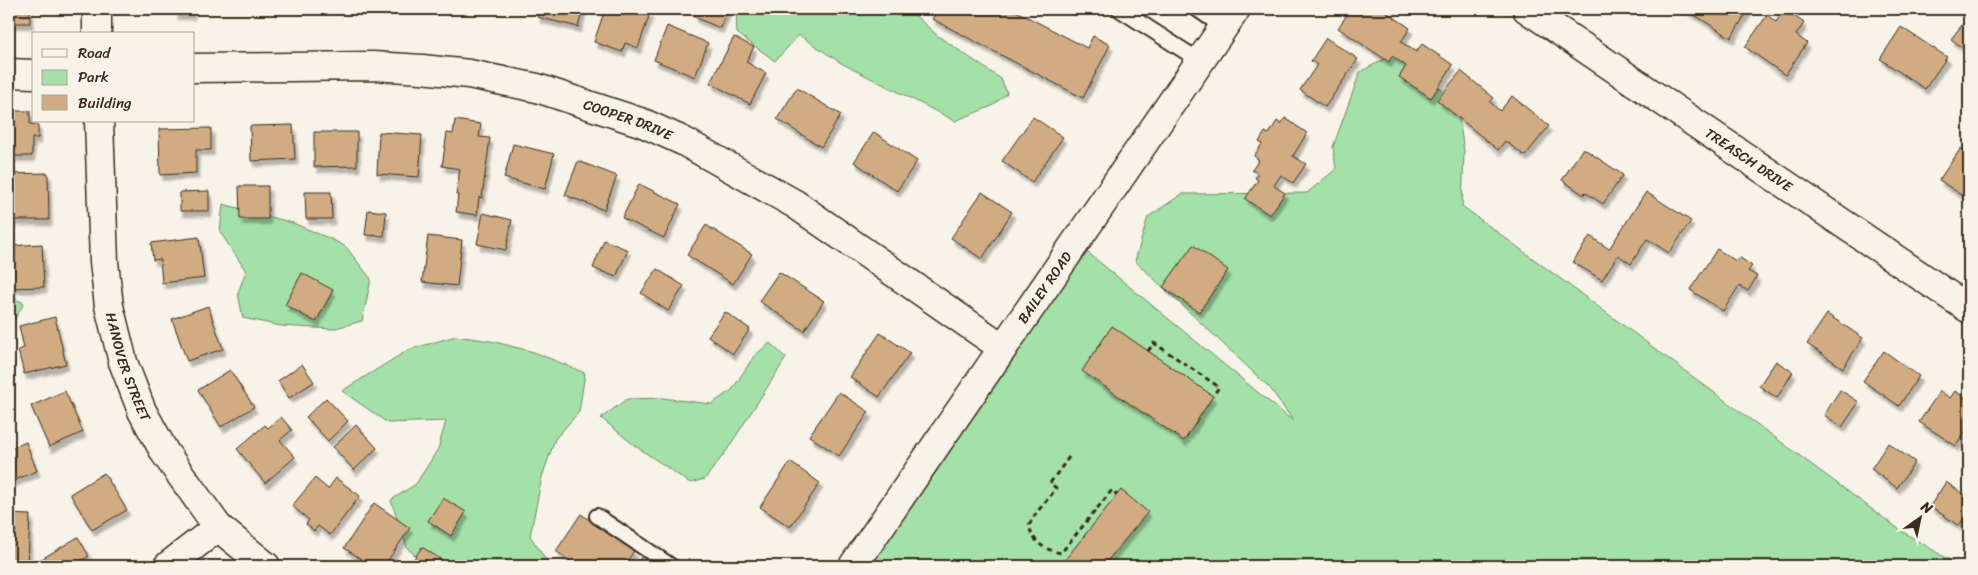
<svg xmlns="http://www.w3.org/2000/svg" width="1978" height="575" font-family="Sriracha,sans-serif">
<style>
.green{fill:#a4e1a9;stroke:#708664}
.building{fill:#d1ac83;stroke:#3b2a1e;filter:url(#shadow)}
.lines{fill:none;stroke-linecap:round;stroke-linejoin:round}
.lane-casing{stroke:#3b2a1e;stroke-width:18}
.street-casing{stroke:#3b2a1e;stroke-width:31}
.secondary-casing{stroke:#3b2a1e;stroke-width:31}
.path{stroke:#3b2a1e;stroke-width:3;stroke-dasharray:5 4;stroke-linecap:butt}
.lane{stroke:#f7f3e8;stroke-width:14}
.street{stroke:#f7f3e8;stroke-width:28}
.secondary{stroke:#f7f3e8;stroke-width:28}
.labels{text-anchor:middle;stroke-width:4;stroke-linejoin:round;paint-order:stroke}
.street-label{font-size:14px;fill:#3b2a1e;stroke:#f7f3e8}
</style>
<defs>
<filter id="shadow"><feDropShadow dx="3" dy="5.5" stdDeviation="1" flood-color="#0004"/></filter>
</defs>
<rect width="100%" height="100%" fill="#f7f3e8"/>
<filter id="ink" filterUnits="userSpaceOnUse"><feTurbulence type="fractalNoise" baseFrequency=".02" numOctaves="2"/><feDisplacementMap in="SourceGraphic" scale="10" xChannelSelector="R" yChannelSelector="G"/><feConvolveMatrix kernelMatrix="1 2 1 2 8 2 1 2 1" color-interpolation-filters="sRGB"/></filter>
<g filter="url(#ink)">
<!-- green -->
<path class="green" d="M736,9H908L938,36L1001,79L1007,93L992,106L955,121L841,63L799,35L775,61L737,33Z
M1394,54L1419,66L1457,106L1464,151L1462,206L1900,530L1959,566H852L1075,242L1294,422L1270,388L1135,261L1148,217L1182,194L1307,193L1336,169L1333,147L1360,72Z
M223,204L293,223L333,240L346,247L371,279L362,321L332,329L281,326L243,318L238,293L246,271L220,232Z
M9,296L24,303L9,329Z
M456,336L491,341L534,352L585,373L579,412L555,439L542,477L530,536L550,566H427L407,548L391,500L416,484L438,449L446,421L388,423L342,391L408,350Z
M770,343L786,358L727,450L705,479L690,483L634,445L601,418L627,399L662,398L711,404L732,390L754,356Z"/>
<!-- building -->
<path class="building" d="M9,9H30V23H9Z
M175,9H191L192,14H175Z
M539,9H583L578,27L537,17Z
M605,9H637L650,13L638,48L625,43L622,52L594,42Z
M697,9H728L720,28L694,17Z
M938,9H1012L1087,48L1093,36L1110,45L1083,98L932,19Z
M1351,9H1382L1410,28L1401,42L1416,52L1422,44L1453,65L1431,98L1399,77L1406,66L1392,56L1389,62L1338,28Z
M1685,9H1749L1731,38Z
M1784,9L1804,23L1796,35L1807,43L1785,75L1745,47L1767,15L1776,22Z
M1969,16V53L1951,39Z
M667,26L708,43L695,77L654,60Z
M1901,27L1947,57L1925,89L1880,59Z
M734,37L754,47L746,62L766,73L750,104L710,83Z
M1326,38L1358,59L1325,107L1300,90L1317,65L1311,61Z
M1461,71L1494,98L1490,102L1500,111L1512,96L1549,126L1525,156L1505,141L1498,150L1437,100Z
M797,88L841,115L821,147L777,119Z
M9,111H30V124L38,125V138H32V156H9Z
M1033,117L1063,137L1032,182L1002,161Z
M1285,118L1307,133L1293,156L1306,164L1293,183L1281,175L1274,186L1285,193L1270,215L1245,199L1258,180L1255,178L1258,174L1252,170L1259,160L1254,156L1262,144L1259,142L1265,132L1269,134L1277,121L1281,124Z
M455,120L481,124L479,137L490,138L482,198L479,197L477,215L456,212L458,195H456L460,169L442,166L447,133L453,134Z
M293,125L295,159L251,161L250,126Z
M211,128V150H196V173L160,175L159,129Z
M314,132H357V166L314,167Z
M379,132L422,135L419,177L377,174Z
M874,132L917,161L897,191L854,162Z
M1969,142V200L1939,180L1961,148L1963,150Z
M513,144L554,154L545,189L504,178Z
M1583,148L1623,175L1603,204L1585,192L1584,195L1562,180Z
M578,161L617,176L604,210L565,195Z
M48,173L49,220H9V174Z
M639,184L680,204L664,238L622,218Z
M239,186H268V219H240Z
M209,191V211H180V192Z
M305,192H331L332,219H306Z
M982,192L1012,212L982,259L951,238Z
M1646,192L1691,221L1669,253L1647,239L1631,264L1618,255L1602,280L1573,262L1590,236L1609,249Z
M368,210L386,212L384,236L365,235Z
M483,213L512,220L506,250L477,244Z
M706,225L752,254L733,284L687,255Z
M428,236L462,240L457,286L422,282Z
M199,237L204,278L162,283L160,259L153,260L151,243Z
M604,240L628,250L616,277L593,268Z
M42,244L44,287L9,288V246Z
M1193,245L1228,270L1199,312L1163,287Z
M1717,249L1736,261L1739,257L1752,266L1748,271L1757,276L1748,291L1739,286L1723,311L1690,290Z
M657,269L684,286L668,311L641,293Z
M779,272L824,301L804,331L759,301Z
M302,273L333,290L316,322L285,305Z
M208,306L223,349L187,361L172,319Z
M725,312L750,329L733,354L708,336Z
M1827,314L1863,338L1843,368L1807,344Z
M55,317L66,364L24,374L18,350L24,348L19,326Z
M1112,326L1213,396L1184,441L1082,371Z
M880,333L910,353L879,397L850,377Z
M1884,351L1919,376L1899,406L1863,381Z
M1776,361L1793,372L1777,398L1759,386Z
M302,364L314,382L289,398L278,381Z
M230,370L254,407L221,427L198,390Z
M1840,390L1859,402L1842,427L1824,415Z
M65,391L83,432L49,447L31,406Z
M1940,391L1950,398L1955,391L1969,400V426L1956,446L1919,422Z
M839,392L869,412L839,456L809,436Z
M326,398L348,421L328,441L306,417Z
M281,417L292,430L280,440L295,457L265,483L237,449L265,425L268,428Z
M356,425L377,448L354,470L333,447Z
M26,442L37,471L10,482L9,449Z
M1888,443L1915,462L1897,488L1871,469Z
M790,462L820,483L790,527L760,507Z
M104,473L127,510L92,530L70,494Z
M315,478L328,489L336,478L360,496L330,535L318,526L314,531L306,524L309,520L292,506Z
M1946,482L1969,498V510L1959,526L1930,506Z
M1121,490L1148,512L1103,566H1060Z
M443,498L466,512L451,536L428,521Z
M374,503L410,528L384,566H372L344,548Z
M9,514L30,515L28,566H9Z
M581,514L634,551L624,566H577L556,551Z
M78,537L89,556L72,566H43L40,560Z
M422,547L451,566H409Z
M642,556L657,566H635Z"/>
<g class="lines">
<!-- lane casing -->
<g class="lane-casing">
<path id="lane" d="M1119,9L1200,61
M1197,9L1223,27
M597,516L671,566"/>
</g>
<!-- street casing -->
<g class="street-casing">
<g id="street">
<path d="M97,9V34"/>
<path id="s1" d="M1527,9L1969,309"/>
<path id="s2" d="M194,68L373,66L422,69L469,74L537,88L643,123L683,141L795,204L1003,348"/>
<path d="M9,73L34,74"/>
<path id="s3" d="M99,121L104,262L109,306L123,362L142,411L165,453L218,527L266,566"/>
<path d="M168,566L218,527"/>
</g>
</g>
<!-- secondary casing -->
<g class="secondary-casing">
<g id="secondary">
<path id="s4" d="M853,566L1236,9"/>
</g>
</g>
<!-- path -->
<path class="path" d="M1148,351L1154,343L1219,387L1213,396
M1069,457L1050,483L1056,488C1048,501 1035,511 1029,526C1034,544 1044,549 1061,553L1112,490L1117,495"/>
<!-- lane -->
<use href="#lane" class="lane"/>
<!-- street -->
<use href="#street" class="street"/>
<!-- secondary -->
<use href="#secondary" class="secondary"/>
</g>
</g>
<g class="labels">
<!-- street labels -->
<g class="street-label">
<text dy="5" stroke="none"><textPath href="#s2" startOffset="441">COOPER DRIVE</textPath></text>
<text dy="5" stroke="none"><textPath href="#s1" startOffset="268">TREASCH DRIVE</textPath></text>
<text dy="5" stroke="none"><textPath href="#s4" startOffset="338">BAILEY ROAD</textPath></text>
<text dy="5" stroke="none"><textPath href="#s3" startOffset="249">HANOVER STREET</textPath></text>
</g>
</g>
<!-- margin -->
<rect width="1978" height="575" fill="none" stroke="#f7f3e8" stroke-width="30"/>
<rect x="15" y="15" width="1948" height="545" fill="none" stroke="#3b2a1e" stroke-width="2" filter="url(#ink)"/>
<!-- legend -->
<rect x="32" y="32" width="162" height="90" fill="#f7f3e8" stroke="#aca397"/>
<rect x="42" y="49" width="25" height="8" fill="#f7f3e8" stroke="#aca397"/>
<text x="78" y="58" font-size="15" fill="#3b2a1e">Road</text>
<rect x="42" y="70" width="25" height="15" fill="#a4e1a9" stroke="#aca397"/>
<text x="78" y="82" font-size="15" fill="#3b2a1e">Park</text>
<rect x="42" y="95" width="25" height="15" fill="#d1ac83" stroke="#aca397"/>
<text x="78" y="108" font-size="15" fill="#3b2a1e">Building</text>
<!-- north arrow -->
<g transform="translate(1920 518) rotate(33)" stroke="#f7f3e8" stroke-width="4" paint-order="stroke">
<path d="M0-4L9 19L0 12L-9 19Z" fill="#3b2a1e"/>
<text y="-8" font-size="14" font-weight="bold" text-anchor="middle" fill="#3b2a1e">N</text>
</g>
</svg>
